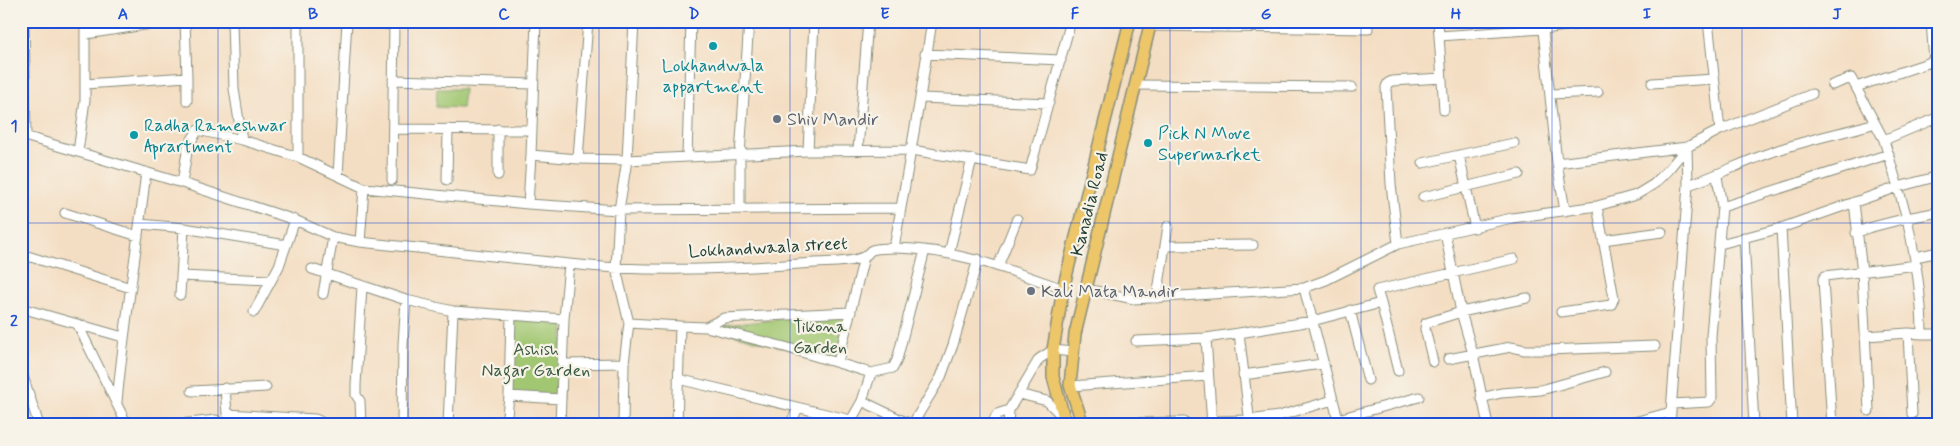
<svg xmlns="http://www.w3.org/2000/svg" width="1960" height="446" font-family="Mynerve,sans-serif">
<style>
.garden{fill:#a2c772;stroke:#608253}
.lines{fill:none;stroke-linecap:round;stroke-linejoin:round}
.minor-casing{stroke:#8a8e7c;stroke-width:11}
.major-casing{stroke:#8a8e7c;stroke-width:14}
.minor{stroke:#fff;stroke-width:9}
.major{stroke:#ecc669;stroke-width:11}
.grid{fill:none;stroke:#1d4ed8;stroke-width:1;stroke-opacity:0.55}
.culture-dot{fill:#0f9aa8;stroke:#f7f3e8;stroke-width:2}
.worship-dot{fill:#6b7280;stroke:#f7f3e8;stroke-width:2}
.labels{text-anchor:middle;stroke-width:4.5;stroke-linejoin:round;paint-order:stroke}
.culture-label{font-size:18px;fill:#0d838f;stroke:#f7f3e8;text-anchor:start}
.worship-label{font-size:18px;fill:#5b616d;stroke:#f7f3e8;text-anchor:start}
.street-label{font-size:18px;fill:#1f3d34;stroke:#f7f3e8}
.park-label{font-size:18px;fill:#395940;stroke:#f7f3e8}
.neatline{fill:none;stroke:#1d4ed8;stroke-width:2}
.grid-label{font-size:16px;text-anchor:middle;font-weight:bold;fill:#1d4ed8}
</style>
<rect width="100%" height="100%" fill="#f7f3e8"/>
<filter id="ink" filterUnits="userSpaceOnUse"><feTurbulence type="fractalNoise" baseFrequency=".02" numOctaves="2"/><feDisplacementMap in="SourceGraphic" scale="10" xChannelSelector="R" yChannelSelector="G"/><feConvolveMatrix kernelMatrix="1 2 1 2 8 2 1 2 1" color-interpolation-filters="sRGB"/></filter>
<filter id="wash" filterUnits="userSpaceOnUse"><feTurbulence type="fractalNoise" baseFrequency=".0096" numOctaves="4" result="noise"/><feDisplacementMap in="SourceGraphic" scale="20" xChannelSelector="R" yChannelSelector="G"/><feGaussianBlur stdDeviation="1.12" result="paint"/><feColorMatrix in="noise" values="0 0 0 0 0 0 0 0 0 0 0 0 0 0 0 0 0 1.4 0 .05"/><feComposite in="paint" operator="in"/></filter>
<g filter="url(#wash)">
<rect width="100%" height="100%" fill="#f4dec3"/>
<!-- garden -->
<path class="garden" d="M437,89H464L462,108L436,107Z
M848,312L838,362L706,327Z
M511,315L564,323L561,399L509,396Z"/>
</g>
<g filter="url(#ink)">
<g class="lines">
<!-- minor casing -->
<g class="minor-casing">
<path id="minor" d="M24,21L26,136
M185,21L187,77
M363,21L393,25
M588,21L578,159L531,155L528,204L619,210L616,269L629,323L680,326
M634,21L627,160L619,210L901,208L920,98L932,21
M1438,21L1439,36L1543,29L1606,21
M1542,21L1557,163L1565,211
M1708,21L1720,130
M1931,21L1934,61L1939,81
M1150,26L1368,29
M86,34L171,21
M1439,36L1444,110
M925,54L1061,60
M393,80L533,84
M1652,83L1714,79
M85,84L187,77V101
M1135,85L1352,87
M1832,85L1851,78L1884,140L1907,218L1868,228L1856,233
M1856,87L1934,61
M1550,94L1598,92
M920,98L1049,103
M393,129L532,130
M21,135L182,183L295,220L333,237L360,242
M242,140L298,157L364,188
M1884,140L1939,117
M858,150L868,21
M808,151L814,21
M78,152L85,100V21
M531,155L536,21
M1459,155L1475,228
M298,157V21
M687,157L691,21
M578,159L627,160L808,151L912,150L1030,170L1071,21
M1423,163L1514,143
M1557,163L1687,147L1688,185L1670,425
M498,175V129
M338,176L347,21
M1717,176L1722,207
M392,180L394,21
M447,180L448,129
M182,183L188,146L198,130L242,140L234,89L232,21
M1688,185C1719,175 1747,160 1778,150C1809,139 1843,133 1875,123
M1423,197L1519,174
M1854,202L1862,272L1869,411
M528,204L364,188L360,242L569,264
M740,209V155L749,21
M65,213L138,236
M140,224L184,228L286,245
M1781,228L1792,425
M1445,233L1461,312L1473,354L1488,425
M1744,237L1754,425
M1603,240L1662,232
M1398,244L1391,184L1386,87L1388,83L1392,81L1442,78
M1720,244L1781,228L1898,187L1939,176
M1165,246L1253,245
M894,248L901,208
M949,253L972,159
M21,254L131,288
M1915,257L1939,252
M998,266L1017,219
M312,269L406,300L453,311L564,319
M181,276L270,280
M1304,288L1338,419
M1086,289L1134,299L1304,288L1326,280L1398,244L1512,218L1597,206L1636,195L1654,184L1668,170L1687,147L1720,130L1812,94
M323,294L333,237
M180,295L184,228
M1157,298L1168,226
M1381,303L1377,290L1514,259
M21,308L123,337
M1350,310L1368,380
M254,312L279,266L295,220
M1561,312L1611,305L1614,298L1597,206
M78,325L127,425
M706,327L724,318L851,312
M1239,333L1250,424
M1908,333L1912,414
M1922,334H1939
M1866,336L1908,333L1922,334C1922,294 1915,257 1907,218L1939,212
M1206,338L1212,425
M1136,341L1206,338L1239,333L1312,321L1381,303L1398,371
M1448,359L1511,347L1525,350H1546L1655,346
M838,362L864,257
M1433,362L1425,329L1426,323L1461,312L1527,298
M564,364L624,363
M21,370L39,425
M871,373L893,368L897,360L925,250
M1243,375L1322,364
M1936,376H1939
M678,379L851,420
M1071,386L1208,376
M225,388L227,414L315,419L320,421L322,425
M192,391L266,387
M1019,394L1047,401L1062,416
M509,396L561,399
M1481,398L1501,393L1541,390L1605,372
M117,402C124,325 137,249 146,172
M1672,404L1709,402L1712,398L1711,336L1722,207L1889,154
M1212,421L1249,420L1279,416L1333,400
M849,424L862,401
M1083,424L1184,422
M171,425L216,420
M361,425L360,401L356,395V385L362,286
M402,425L403,344L406,300
M448,425L453,311
M506,425L509,396L511,315
M560,425L564,319L569,264C650,273 733,269 815,263C830,262 850,263 863,257C867,256 869,251 872,250C878,248 889,248 895,248C956,249 1007,269 1063,289
M623,425L624,363L629,323
M677,425L680,326L706,327L785,347L871,373L862,401L912,425
M790,425L798,408
M912,425L941,377L953,345L978,259
M991,425L997,414L1009,410L1039,359L1053,350L1073,352
M1008,425L1009,410
M1339,425L1338,419L1419,397
M1623,425L1671,412
M1832,425L1823,279L1825,276L1917,265"/>
</g>
<!-- major casing -->
<g class="major-casing">
<path id="major" d="M1066,425L1053,377V350L1063,289L1130,21
M1083,425L1070,385L1075,334L1151,21"/>
</g>
<!-- minor -->
<use href="#minor" class="minor"/>
<!-- major -->
<use href="#major" class="major"/>
</g>
</g>
<!-- grid -->
<path class="grid" d="M218,21V425M408,21V425M599,21V425M790,21V425M980,21V425M1170,21V425M1361,21V425M1552,21V425M1742,21V425M21,223H1939"/>
<!-- markers -->
<g class="culture-dot">
<circle cx="713" cy="46" r="5"/>
<circle cx="134" cy="135" r="5"/>
<circle cx="1148" cy="143" r="5"/>
</g>
<g class="worship-dot">
<circle cx="777" cy="119" r="5"/>
<circle cx="1031" cy="291" r="5"/>
</g>
<g class="labels">
<!-- culture labels -->
<g class="culture-label">
<text x="713" y="71" text-anchor="middle">Lokhandwala<tspan x="713" dy="21">appartment</tspan></text>
<text x="144" y="131">Radha Rameshwar<tspan x="144" dy="21">Aprartment</tspan></text>
<text x="1158" y="139">Pick N Move<tspan x="1158" dy="21">Supermarket</tspan></text>
</g>
<!-- worship labels -->
<g class="worship-label">
<text x="787" y="125">Shiv Mandir</text>
<text x="1041" y="297">Kali Mata Mandir</text>
</g>
<!-- street labels -->
<g class="street-label">
<text transform="translate(1089 204) rotate(-76)" y="6">Kanadia Road</text>
<text transform="translate(768 247) rotate(-3)" y="6">Lokhandwaala street</text>
</g>
<!-- park labels -->
<g class="park-label">
<text x="820" y="332">Tikona<tspan x="820" dy="21">Garden</tspan></text>
<text x="536" y="355">Ashish<tspan x="536" dy="21">Nagar Garden</tspan></text>
</g>
</g>
<!-- margin -->
<rect width="1960" height="446" fill="none" stroke="#f7f3e8" stroke-width="55"/>
<rect x="28" y="28" width="1904" height="390" class="neatline"/>
<g class="grid-label">
<text x="123" y="19">A</text>
<text x="313" y="19">B</text>
<text x="504" y="19">C</text>
<text x="694" y="19">D</text>
<text x="885" y="19">E</text>
<text x="1075" y="19">F</text>
<text x="1266" y="19">G</text>
<text x="1456" y="19">H</text>
<text x="1647" y="19">I</text>
<text x="1837" y="19">J</text>
<text x="14" y="131">1</text>
<text x="14" y="326">2</text>
</g>
</svg>
